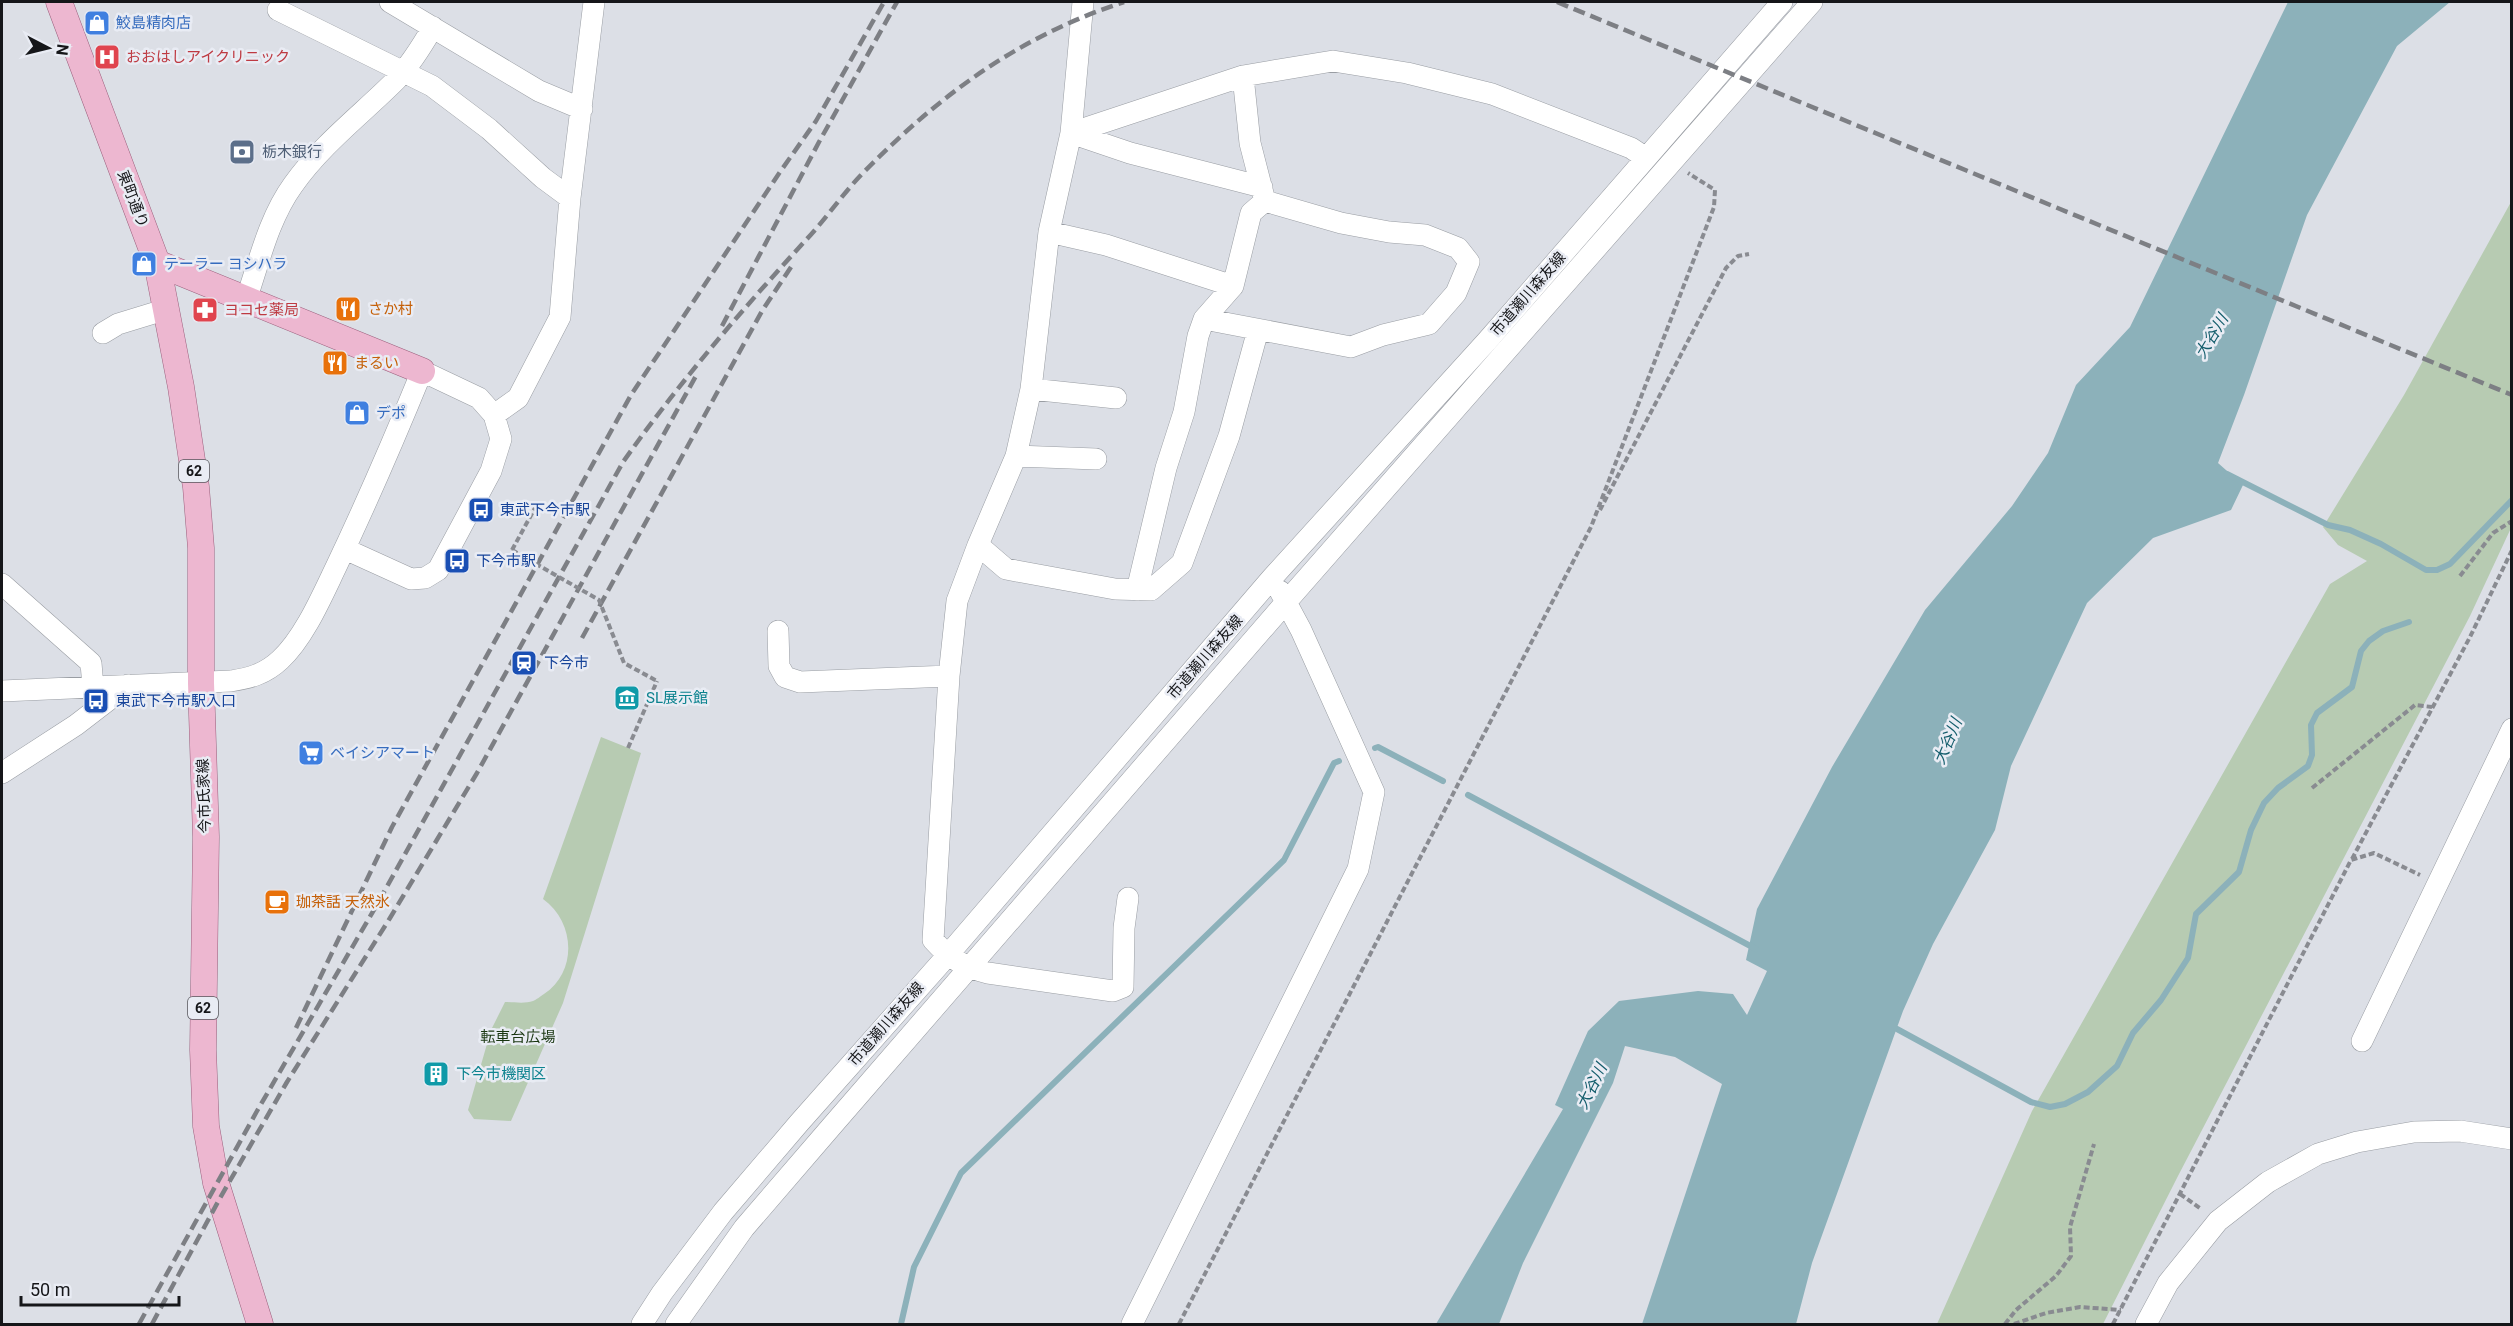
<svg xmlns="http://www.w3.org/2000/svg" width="2513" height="1326" font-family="Roboto,'Noto Sans JP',sans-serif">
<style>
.green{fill:#b7cbb2}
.water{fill:#8cb1ba}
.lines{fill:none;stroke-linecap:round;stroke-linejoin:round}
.stream{stroke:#8cb1ba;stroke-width:6}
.minor-casing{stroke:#999da3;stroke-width:22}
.major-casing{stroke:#9a5f7c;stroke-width:27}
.path{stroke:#898b91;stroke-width:4;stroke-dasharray:6 3;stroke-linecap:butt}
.minor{stroke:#fff;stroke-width:21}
.major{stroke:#edb7d0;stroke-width:26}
.rail{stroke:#7d7f84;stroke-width:4.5;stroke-dasharray:12 6;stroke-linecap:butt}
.path-bridge{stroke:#898b91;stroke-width:4;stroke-dasharray:6 3;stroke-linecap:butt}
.labels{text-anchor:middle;stroke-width:5;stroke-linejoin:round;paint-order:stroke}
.shield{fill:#e9ecf4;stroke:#55565b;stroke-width:1.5}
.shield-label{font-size:14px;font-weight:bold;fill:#151619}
.shop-label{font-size:15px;fill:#366cbe;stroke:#e9ecf4;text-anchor:start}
.health-label{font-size:15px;fill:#be3a42;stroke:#e9ecf4;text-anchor:start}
.service-label{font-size:15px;fill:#4e5e75;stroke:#e9ecf4;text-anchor:start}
.street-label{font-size:15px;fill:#151619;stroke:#e9ecf4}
.food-label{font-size:15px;fill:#c56008;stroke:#e9ecf4;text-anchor:start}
.transit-label{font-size:15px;fill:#164399;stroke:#e9ecf4;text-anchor:start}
.culture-label{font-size:15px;fill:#0d838f;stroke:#e9ecf4;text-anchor:start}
.park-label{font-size:15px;fill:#193611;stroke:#e9ecf4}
.water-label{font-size:16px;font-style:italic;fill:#155e6d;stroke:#e9ecf4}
</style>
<rect width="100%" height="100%" fill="#dcdfe6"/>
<!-- green -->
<path class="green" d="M2511,202V528L2470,616L2178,1176L2103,1324H1937L2032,1111L2330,584L2367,561L2338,545L2323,527L2404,395Z
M601,737L641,753L563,1003L511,1121L474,1119L468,1110L491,1030L505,1002C513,1002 525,1004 533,1001C536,1000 541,996 544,994C578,971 575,922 543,899Z"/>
<!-- water -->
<path class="water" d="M2288,2H2450L2397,46L2307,215L2244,395L2218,463L2243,485L2231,510L2153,538L2087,603L2011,766L1995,830L1933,944L1903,1011L1812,1263L1796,1324H1642L1722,1084L1675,1057L1625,1046L1613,1083L1523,1263L1499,1324H1436L1563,1109L1555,1105L1588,1031L1619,1001L1698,991L1733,994L1747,1015L1767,971L1746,960L1757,909L1832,767L1925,610L2012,506L2048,453L2076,385L2130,327Z"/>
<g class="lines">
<!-- stream -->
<path class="stream" d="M2227,474L2328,525L2350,530L2381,544L2426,570H2437L2450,564L2512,500
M1375,748L1378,747L1443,781
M1468,795L1756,949
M1897,1029L2031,1102L2050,1107L2065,1104L2088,1092L2117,1066L2133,1033L2161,1000L2188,958L2196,914L2239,872L2251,830L2264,803L2278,788L2308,766L2312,755L2311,725L2317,713L2352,687L2361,651L2369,641L2383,631L2409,622
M901,1324L914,1267L961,1173L1284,860L1334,763L1339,761"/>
<!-- minor casing -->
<g class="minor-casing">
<path id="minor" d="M390,2L539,91L582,109
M1083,2L1071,133L1049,232L1031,389L1016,456L978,545L957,601L949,676L933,940C949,958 964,967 988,973L1113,991L1123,987L1124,928L1128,898
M278,10L432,86L489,129L543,178L570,198
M1071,133L1243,76L1333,61L1407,73L1492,94L1631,148L1646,158
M1071,133L1130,153L1262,187
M1049,232L1106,245L1233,286
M246,300C259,262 269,218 293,185C321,145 362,114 396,80C411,64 422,46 433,27
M1204,319L1351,347L1383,335L1429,324L1456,293L1469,262L1458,248L1425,235L1389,232L1341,223L1265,201L1250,143L1243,76
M103,333L118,324L167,309
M1031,389L1116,398
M494,415L518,398L560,317L570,198L594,2
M1016,456L1096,459
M978,545L1006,569L1115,589L1151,590L1182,563L1229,436L1258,330
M2,584L91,663L93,687
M1137,590L1166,468L1184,412L1198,336L1204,319L1233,286L1251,213L1265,201
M778,631L779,666L785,677L800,682L949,676
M2,691L231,681C250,678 265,674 280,660C304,638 322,596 336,567C367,502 395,437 422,371L479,398L494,415L501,439L491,471L438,570L425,578L411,579L345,549
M2,773L76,725L128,685
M2362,1041L2512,729
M642,1324L662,1293L723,1212L799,1123L947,956L1271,579L1487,341L1782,2
M676,1324L744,1228L831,1127L1287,601L1812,2
M1132,1324L1358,869L1374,792L1301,630L1280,591
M2146,1324L2168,1283L2218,1221L2268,1182L2318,1154L2357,1142L2414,1132L2460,1131L2512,1139"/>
</g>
<!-- major casing -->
<g class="major-casing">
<path id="major" d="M59,2L157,263L181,387L196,487L201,548V683L206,837L203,1050L206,1126L216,1183L260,1324
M157,263L422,371"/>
</g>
<!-- path -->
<path class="path" d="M1600,510L1726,268L1738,256L1749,254
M512,550L535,508
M2460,576L2493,533L2512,521
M628,748L657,681
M2312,788L2415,705L2432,707
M2352,859L2470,637L2512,550
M2180,1194L2201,1209
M1179,1324L1591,527L1714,207L1715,190L1688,173
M2005,1324L2016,1310L2056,1276L2071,1256L2070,1227L2094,1144
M2014,1324L2046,1313L2080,1307L2121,1310
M2113,1324L2351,860L2374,853L2420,875"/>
<!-- minor -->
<use href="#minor" class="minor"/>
<!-- major -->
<use href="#major" class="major"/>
<!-- rail -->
<path class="rail" d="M1557,2L2512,395
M722,326L819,142L897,2
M582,638L762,311L793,264
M296,1028L392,827L631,395L780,172L816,121L884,2
M139,1324L257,1111L375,908L623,462C678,384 740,312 805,241C825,220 841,196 861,175C938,96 1019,36 1124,2
M152,1324L220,1198L287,1082L390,918L477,773L697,374"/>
<!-- path-bridge -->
<path class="path-bridge" d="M512,550L599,600L624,663L657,681"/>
</g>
<!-- icons -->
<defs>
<g id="shop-square" transform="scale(1.35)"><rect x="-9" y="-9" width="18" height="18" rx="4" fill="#3f7fe0" stroke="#e9ecf4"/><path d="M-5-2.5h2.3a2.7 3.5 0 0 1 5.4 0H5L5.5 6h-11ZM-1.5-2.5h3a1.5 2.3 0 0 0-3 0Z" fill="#fff"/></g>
<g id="hospital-square" transform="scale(1.35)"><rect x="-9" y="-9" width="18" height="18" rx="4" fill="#e0444e" stroke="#e9ecf4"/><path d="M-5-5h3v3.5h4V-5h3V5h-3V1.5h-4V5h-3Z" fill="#fff"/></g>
<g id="bank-square" transform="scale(1.35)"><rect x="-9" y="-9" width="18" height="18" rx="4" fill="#5c6f8a" stroke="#e9ecf4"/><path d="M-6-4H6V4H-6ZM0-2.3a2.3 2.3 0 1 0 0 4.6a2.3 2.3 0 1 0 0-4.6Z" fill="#fff"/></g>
<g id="restaurant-square" transform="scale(1.35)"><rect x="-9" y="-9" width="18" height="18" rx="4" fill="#e8710a" stroke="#e9ecf4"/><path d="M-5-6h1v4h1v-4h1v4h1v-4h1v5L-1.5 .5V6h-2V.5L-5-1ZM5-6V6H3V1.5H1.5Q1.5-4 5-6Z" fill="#fff"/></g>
<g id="pharmacy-square" transform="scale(1.35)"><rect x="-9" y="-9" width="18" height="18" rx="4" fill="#e0444e" stroke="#e9ecf4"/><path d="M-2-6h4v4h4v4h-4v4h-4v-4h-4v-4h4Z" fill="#fff"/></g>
<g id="bus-square" transform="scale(1.35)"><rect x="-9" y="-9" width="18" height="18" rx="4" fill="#1a4fb4" stroke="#e9ecf4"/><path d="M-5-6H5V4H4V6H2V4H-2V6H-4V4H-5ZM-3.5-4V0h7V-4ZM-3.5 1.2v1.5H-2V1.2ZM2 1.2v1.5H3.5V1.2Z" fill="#fff"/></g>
<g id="station-square" transform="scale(1.35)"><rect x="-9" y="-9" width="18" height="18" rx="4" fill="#1a4fb4" stroke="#e9ecf4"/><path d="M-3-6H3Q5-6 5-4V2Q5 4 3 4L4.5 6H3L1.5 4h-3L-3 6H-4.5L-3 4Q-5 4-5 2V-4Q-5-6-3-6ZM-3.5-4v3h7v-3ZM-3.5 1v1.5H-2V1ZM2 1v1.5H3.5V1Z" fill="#fff"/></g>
<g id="museum-square" transform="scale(1.35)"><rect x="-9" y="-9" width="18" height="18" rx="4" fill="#0f9aa8" stroke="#e9ecf4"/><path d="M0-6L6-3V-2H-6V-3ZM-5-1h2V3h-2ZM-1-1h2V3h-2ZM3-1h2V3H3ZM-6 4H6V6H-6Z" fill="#fff"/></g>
<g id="supermarket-square" transform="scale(1.35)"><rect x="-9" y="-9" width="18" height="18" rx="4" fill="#3f7fe0" stroke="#e9ecf4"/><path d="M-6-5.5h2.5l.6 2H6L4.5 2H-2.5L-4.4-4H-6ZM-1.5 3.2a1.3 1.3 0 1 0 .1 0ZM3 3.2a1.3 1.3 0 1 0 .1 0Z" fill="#fff"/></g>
<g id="cafe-square" transform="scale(1.35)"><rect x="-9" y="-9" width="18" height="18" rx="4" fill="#e8710a" stroke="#e9ecf4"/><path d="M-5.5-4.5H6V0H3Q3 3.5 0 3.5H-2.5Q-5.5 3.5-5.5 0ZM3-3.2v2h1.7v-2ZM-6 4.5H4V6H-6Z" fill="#fff"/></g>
<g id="building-square" transform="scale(1.35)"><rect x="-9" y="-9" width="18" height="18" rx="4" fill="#0f9aa8" stroke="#e9ecf4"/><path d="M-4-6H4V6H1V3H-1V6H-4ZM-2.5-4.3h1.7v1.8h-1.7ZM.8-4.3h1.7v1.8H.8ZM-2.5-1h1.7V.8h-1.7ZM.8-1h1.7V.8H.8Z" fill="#fff"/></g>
</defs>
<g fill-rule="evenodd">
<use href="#shop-square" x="97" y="23"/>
<use href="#hospital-square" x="107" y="57"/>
<use href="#bank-square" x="242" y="152"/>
<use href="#shop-square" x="144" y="264"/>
<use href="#restaurant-square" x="348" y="309"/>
<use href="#pharmacy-square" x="205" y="310"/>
<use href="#restaurant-square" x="335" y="363"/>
<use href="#shop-square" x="357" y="413"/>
<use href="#bus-square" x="481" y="510"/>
<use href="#bus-square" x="457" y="561"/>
<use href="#station-square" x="524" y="663"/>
<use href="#museum-square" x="627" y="698"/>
<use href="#bus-square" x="96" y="701"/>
<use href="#supermarket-square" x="311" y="753"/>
<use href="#cafe-square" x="277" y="902"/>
<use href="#building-square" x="436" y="1074"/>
</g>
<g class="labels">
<!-- shield labels -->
<g class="shield">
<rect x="179" y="460" width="30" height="22" rx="4.5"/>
<rect x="188" y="997" width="30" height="22" rx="4.5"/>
</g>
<g class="shield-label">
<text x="194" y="476">62</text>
<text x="203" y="1013">62</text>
</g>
<!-- shop labels -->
<g class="shop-label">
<text x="116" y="28">鮫島精肉店</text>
<text x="164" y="269">テーラー ヨシハラ</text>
<text x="376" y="418">デポ</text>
<text x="330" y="758">ベイシアマート</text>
</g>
<!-- health labels -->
<g class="health-label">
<text x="126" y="62">おおはしアイクリニック</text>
<text x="224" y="315">ヨコセ薬局</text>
</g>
<!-- service labels -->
<g class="service-label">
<text x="262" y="157">栃木銀行</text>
</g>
<!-- street labels -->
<g class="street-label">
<text transform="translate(133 199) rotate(69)" y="5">東町通り</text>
<text transform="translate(1528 294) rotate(-49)" y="5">市道瀬川森友線</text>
<text transform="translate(1205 657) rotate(-49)" y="5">市道瀬川森友線</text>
<text transform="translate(204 796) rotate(-92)" y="5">今市氏家線</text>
<text transform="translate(886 1024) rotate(-49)" y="5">市道瀬川森友線</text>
</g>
<!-- food labels -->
<g class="food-label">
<text x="368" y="314">さか村</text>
<text x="354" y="368">まるい</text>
<text x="296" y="907">珈茶話 天然氷</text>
</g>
<!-- transit labels -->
<g class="transit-label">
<text x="500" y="515">東武下今市駅</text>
<text x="476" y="566">下今市駅</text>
<text x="544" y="668">下今市</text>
<text x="116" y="706">東武下今市駅入口</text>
</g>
<!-- culture labels -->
<g class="culture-label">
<text x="646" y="703">SL展示館</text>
<text x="456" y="1079">下今市機関区</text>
</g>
<!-- park labels -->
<g class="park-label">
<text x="518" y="1042">転車台広場</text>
</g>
<!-- water labels -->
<g class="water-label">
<text transform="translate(2211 336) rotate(-59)" y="6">大谷川</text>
<text transform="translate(1947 741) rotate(-67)" y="6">大谷川</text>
<text transform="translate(1591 1086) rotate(-64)" y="6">大谷川</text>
</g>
</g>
<!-- border -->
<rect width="2513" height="1326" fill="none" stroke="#151619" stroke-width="6"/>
<!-- north arrow -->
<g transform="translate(48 48) rotate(97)" stroke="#e9ecf4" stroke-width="4.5" paint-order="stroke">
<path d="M0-4.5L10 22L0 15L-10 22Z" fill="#151619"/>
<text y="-9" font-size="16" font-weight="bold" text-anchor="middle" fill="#151619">N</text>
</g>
<!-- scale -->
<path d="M21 1296v9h158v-9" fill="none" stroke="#151619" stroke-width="3"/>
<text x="30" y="1296" font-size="18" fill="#151619" stroke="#e9ecf4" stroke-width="4.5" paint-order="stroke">50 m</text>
</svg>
